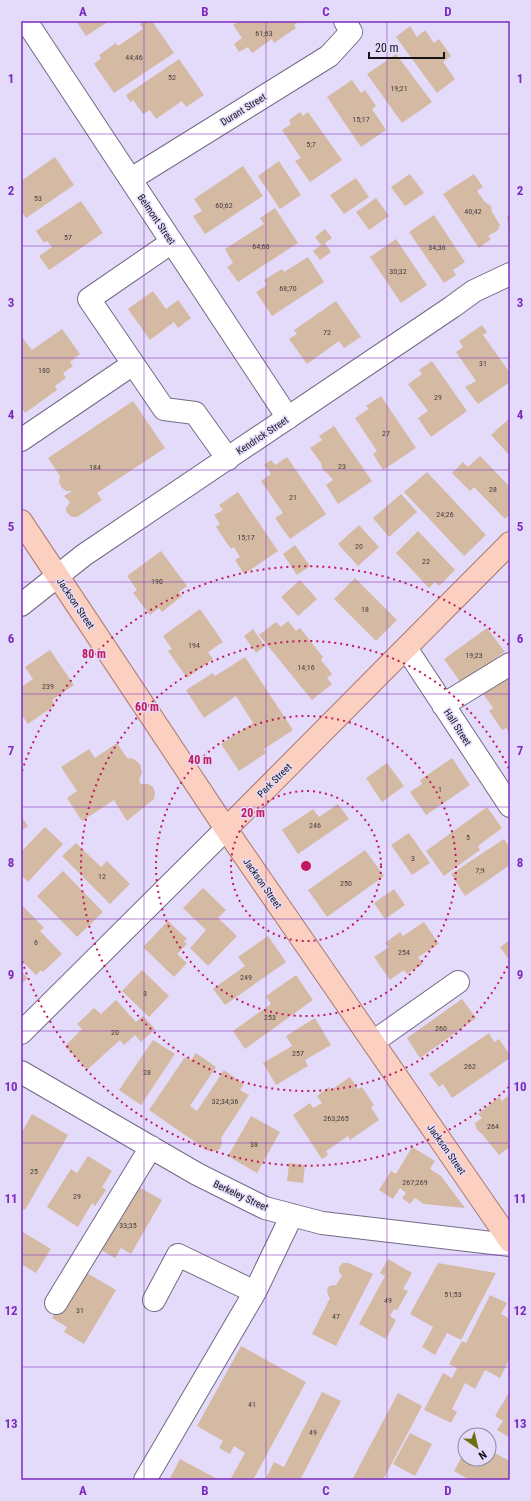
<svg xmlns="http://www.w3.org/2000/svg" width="531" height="1501" font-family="'Roboto Condensed',sans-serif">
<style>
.building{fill:#d4baa3}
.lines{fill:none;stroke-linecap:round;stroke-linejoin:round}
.minor-casing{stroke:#726a85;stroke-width:24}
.major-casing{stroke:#a9796d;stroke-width:24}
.minor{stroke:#fff;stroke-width:22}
.major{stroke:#fbd0c1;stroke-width:22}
.grid{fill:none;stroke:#7b2cbf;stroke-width:1;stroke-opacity:0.55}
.ring{fill:none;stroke:#c2185b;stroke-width:2;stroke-dasharray:2 4}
.labels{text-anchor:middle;stroke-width:3;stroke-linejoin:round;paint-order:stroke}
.number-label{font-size:8px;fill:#463e3f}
.street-label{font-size:10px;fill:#17141e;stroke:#e4dbfa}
.centre{fill:#c2185b;stroke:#e4dbfa;stroke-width:2}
.ring-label{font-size:12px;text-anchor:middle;font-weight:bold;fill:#c2185b;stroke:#e4dbfa;stroke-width:3;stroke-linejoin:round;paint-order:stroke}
.neatline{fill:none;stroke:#7b2cbf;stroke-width:1.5}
.grid-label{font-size:13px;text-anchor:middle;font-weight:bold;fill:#7b2cbf}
</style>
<rect width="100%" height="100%" fill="#e4dbfa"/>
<!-- building -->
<path class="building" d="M76,21H109L86,36Z
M144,21H152L174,53L114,93L94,64L101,58L99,55L116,43L118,46L143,29L140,24Z
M239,21H300L294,25L296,28L274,43L272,39L252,53L248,47L239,52L234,44L242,38L233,25Z
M410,26L417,37L425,30L434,43L439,39L451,56L443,62L455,79L437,93L396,37Z
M396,54L432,102L402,123L367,74Z
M179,59L204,95L186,107L182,101L156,119L150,110L143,114L133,100L130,102L126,95Z
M352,80L361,93L365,90L376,106L372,109L386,130L361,147L327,97Z
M300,112L303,116L308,112L342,160L310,182L295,161L301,158L282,130L291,124L289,120Z
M55,157L74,185L26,218L21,211V181Z
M279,161L301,195L280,209L258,176Z
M243,166L263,196L205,234L193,216L202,211L194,199Z
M410,174L424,193L405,206L391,187Z
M474,174L483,187L477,191L485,202L491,206L492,212L500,225L498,230L488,236L491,239L479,248L443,194Z
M356,178L369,197L344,214L330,195Z
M376,198L389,216L369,230L356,212Z
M81,201L103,233L49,270L39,256L52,247L47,241L44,243L36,231Z
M275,208L298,243L238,282L227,267L233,263L225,249L264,224L260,218Z
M434,215L465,262L453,270L456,275L444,283L409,232Z
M507,216H510V235H509Z
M325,229L332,238L325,243L331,252L320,260L313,251L321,245L315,237Z
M396,239L427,285L401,303L370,257Z
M308,257L324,282L272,316L256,292L267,285L264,280L282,269L284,272Z
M153,291L166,309L178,300L191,318L178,328L174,322L150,340L128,309Z
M336,301L361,337L344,348L339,341L307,364L289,339L297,334L294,330Z
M482,325L487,332L483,335L510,373V382L478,404L465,387L476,381L456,352L463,347L459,341Z
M62,329L80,354L70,362L73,366L63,373L66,378L55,386L57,390L25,413L23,410L21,411V337H22L32,350Z
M432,361L467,411L431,437L418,418L428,411L408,384L422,374L419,370Z
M381,396L416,448L383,470L373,454L377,451L355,418L369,409L366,406Z
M133,401L165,448L97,493L102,500L77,517H72L69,515L66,511V508L70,502L64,496L72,491H66L61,487L59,482L60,476L48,458Z
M510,418V456L491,435Z
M334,426L372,481L338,504L326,485L333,480L328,474L322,469L321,463L310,448L322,440L319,436Z
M480,456L510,487V514L505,519L474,487L470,491L452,473L463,462L468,467Z
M287,457L326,514L290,539L275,518L283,513L261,481L271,474L264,465L271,460L275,465Z
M427,472L486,535L464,556L404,492Z
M238,492L278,551L244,574L235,560L240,557L234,547L231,549L216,527L220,524L214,515L223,510L219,505Z
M401,494L417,512L389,537L373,518Z
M359,525L379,547L358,566L338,544Z
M418,531L455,570L439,586L435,582L429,588L396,553Z
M295,545L310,566L297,575L283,554Z
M161,551L187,586L179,592L182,596L162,612L159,608L150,615L133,593L137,590L127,576Z
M355,578L397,620L376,641L334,599Z
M300,580L317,599L298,616L281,597Z
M200,609L223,642L208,652L213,659L187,678L168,651L172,649L163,636Z
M288,621L296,631L300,628L323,657L321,660L332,674L327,678L332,684L312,700L259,635L276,622L281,627Z
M487,628L505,652L461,683L444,659Z
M253,629L265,646L256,653L244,636Z
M50,650L74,685L52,700L55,705L28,724L21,714V687L33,679L25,667Z
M245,657L293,730L264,749L266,753L239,771L221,744L253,723L236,696L204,718L186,690L213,673L215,676Z
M510,674V734L506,728L502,730L489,711L493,708L479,688Z
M117,743L127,758L134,759L140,764L142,772L139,781L141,784H148L153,787L155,793L154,799L127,821L114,800L82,821L67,798L77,791L61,767L89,749L95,758Z
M452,758L470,785L426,815L410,792L422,784L420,780Z
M387,763L404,786L382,802L366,778Z
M338,804L349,819L298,854L282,830L313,809L319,817Z
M487,807L502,828L478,846L480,850L444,876L426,851Z
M21,816L28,826L21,831Z
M45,827L63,844L28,882L21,875V852Z
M409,833L430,863L412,875L391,845Z
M504,839L510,848V865L465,896L451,874Z
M76,843L101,867L107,861L130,884L110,904L62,856Z
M365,850L384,876L327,917L308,890Z
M63,871L103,912L77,937L37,896Z
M203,888L226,910L218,918L237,936L208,966L190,948L206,930L183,908Z
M394,889L405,905L385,919L374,903Z
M21,904L44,928L40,931L62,954L43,972L41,970L36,975L21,960Z
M168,921L187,939L184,941L187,944L177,954L187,963L174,977L143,947Z
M424,922L439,944L418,957L423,964L407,974L404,970L390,980L374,957L389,947L385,943L400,932L403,936Z
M268,936L286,962L225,1005L213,989L245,966L238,957Z
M510,940V961L500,947Z
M142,970L169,996L149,1017L122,991Z
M21,971L28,978L21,984Z
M296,975L313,1000L245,1049L233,1031L271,1004L266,996Z
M462,999L476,1018L420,1058L407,1038Z
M116,1000L136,1022L143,1016L155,1029L141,1042L135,1035L124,1045L120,1040L87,1070L65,1046L82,1029L77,1024L94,1008L101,1014Z
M315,1018L331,1045L305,1060L308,1066L276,1085L263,1063L292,1046L286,1036Z
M489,1033L494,1042L499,1039L510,1055V1058L452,1098L443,1084L439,1087L429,1074Z
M153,1040L175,1054L141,1105L119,1090Z
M196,1053L216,1067L190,1106L197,1111L224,1070L244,1084L240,1090L249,1095L221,1138L222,1143L220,1149L216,1151H208L149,1110L185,1057L191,1060Z
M350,1077L358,1089L362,1087L374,1105L371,1107L379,1120L350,1140L348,1136L326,1151L328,1155L322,1159L293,1115L310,1103L313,1108L322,1103L317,1096L329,1087L331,1090Z
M510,1094V1147L499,1155L482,1134L477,1130L475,1123L482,1118L478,1114L499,1097L502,1101Z
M32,1114L68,1135L25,1210L21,1208V1134Z
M251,1116L280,1132L257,1173L228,1156Z
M412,1147L435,1161L430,1169L441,1176L465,1208L424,1204L415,1198L410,1204L402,1198L406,1193L400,1188L393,1199L379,1190L391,1171L396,1174Z
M88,1156L112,1171L102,1187L106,1190L95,1206L92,1203L78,1227L47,1207L71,1169L77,1173Z
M289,1163L305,1165L303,1183L287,1181Z
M137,1186L162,1200L131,1254L121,1248L115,1258L96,1247Z
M21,1231L51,1249L36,1273L21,1264Z
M388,1259L412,1273L403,1289L408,1291L397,1310L394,1309L390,1316L396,1320L386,1339L359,1324L385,1276L380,1273Z
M343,1263H348L373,1274L336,1346L312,1334L330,1298L328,1295L327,1290L329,1286L336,1285L342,1276L339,1272V1267Z
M438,1263L496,1273L461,1340L447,1333L435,1355L422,1347L433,1327L410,1314Z
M80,1269L116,1290L84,1344L64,1332L67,1327L52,1318Z
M490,1295L507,1303L501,1314L510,1319V1358L500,1378L485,1370L475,1389L465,1383L452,1409L457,1412L451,1423L424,1410L443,1373L452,1378L457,1368L449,1364L462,1341L466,1343Z
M241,1346L306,1382L253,1480H230L245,1453L234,1446L230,1454L219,1448L223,1441L197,1426Z
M510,1391V1438L497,1430L503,1421L495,1416Z
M322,1392L341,1401L300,1480H265L274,1462L284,1467Z
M398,1393L422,1406L383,1480H352Z
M410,1433L432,1444L415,1476L393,1464Z
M489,1450L510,1461V1480H470L454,1471L465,1451V1459H489Z
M180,1459L219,1480H169Z"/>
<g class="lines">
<!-- minor casing -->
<g class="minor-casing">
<path id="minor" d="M26,21L288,418
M131,179L329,56L351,32L345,21
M172,242L89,299L164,409L195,413L228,459
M21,440L133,364
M21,605L84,555L452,307L474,291L510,274
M406,648L510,806
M443,705L510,664
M21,1033L226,829
M373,1042L458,982
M21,1072L197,1174L265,1208L322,1223L510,1245
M154,1300L178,1255L255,1292
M56,1303L151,1147
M145,1480L255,1292L292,1215"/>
</g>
<!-- major casing -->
<g class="major-casing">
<path id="major" d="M21,521L226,829L510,1241
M226,829L510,543"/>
</g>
<!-- minor -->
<use href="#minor" class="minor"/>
<!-- major -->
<use href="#major" class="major"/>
</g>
<!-- grid -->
<path class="grid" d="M144,21V1480M266,21V1480M387,21V1480M21,134H510M21,246H510M21,358H510M21,470H510M21,582H510M21,694H510M21,807H510M21,919H510M21,1031H510M21,1143H510M21,1255H510M21,1367H510"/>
<!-- distance rings -->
<g class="ring">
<circle cx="306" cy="866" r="75"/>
<circle cx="306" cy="866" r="150"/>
<path d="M510 961A225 225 0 1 1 510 771"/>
<path d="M509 1087A300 300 0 0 1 22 961M22 771A300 300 0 0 1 509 645"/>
</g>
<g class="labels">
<!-- number labels -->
<g class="number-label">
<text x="264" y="36">61;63</text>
<text x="134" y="60">44;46</text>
<text x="172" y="80">52</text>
<text x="399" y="91">19;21</text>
<text x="361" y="122">15;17</text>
<text x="311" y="147">5;7</text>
<text x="38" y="201">53</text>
<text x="224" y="208">60;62</text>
<text x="473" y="214">40;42</text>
<text x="68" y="240">57</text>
<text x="261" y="249">64;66</text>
<text x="437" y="250">34;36</text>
<text x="398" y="274">30;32</text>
<text x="288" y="291">68;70</text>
<text x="327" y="335">72</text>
<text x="483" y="366">31</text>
<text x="44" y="373">180</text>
<text x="438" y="400">29</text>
<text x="386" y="436">27</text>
<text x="342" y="469">23</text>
<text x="95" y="470">184</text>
<text x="493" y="492">28</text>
<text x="293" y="500">21</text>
<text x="445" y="517">24;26</text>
<text x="246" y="540">15;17</text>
<text x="359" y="549">20</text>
<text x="426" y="564">22</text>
<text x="157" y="584">190</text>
<text x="365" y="612">18</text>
<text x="194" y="648">194</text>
<text x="474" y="658">19;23</text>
<text x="306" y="670">14;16</text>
<text x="48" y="689">239</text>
<text x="440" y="792">1</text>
<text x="315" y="828">246</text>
<text x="468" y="840">5</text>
<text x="413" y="861">3</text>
<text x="480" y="873">7;9</text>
<text x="102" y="879">12</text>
<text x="346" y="886">250</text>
<text x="36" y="945">6</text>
<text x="404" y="955">254</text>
<text x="246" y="980">249</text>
<text x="145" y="996">3</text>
<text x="270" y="1020">253</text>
<text x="441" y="1031">260</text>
<text x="115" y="1035">20</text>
<text x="298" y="1056">257</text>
<text x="470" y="1069">262</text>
<text x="147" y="1075">28</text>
<text x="225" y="1104">32;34;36</text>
<text x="336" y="1121">263;265</text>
<text x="493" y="1129">264</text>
<text x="254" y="1147">38</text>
<text x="34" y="1174">25</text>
<text x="415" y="1185">267;269</text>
<text x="77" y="1199">29</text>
<text x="128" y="1228">33;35</text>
<text x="453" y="1297">51;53</text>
<text x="388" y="1303">49</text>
<text x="80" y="1313">31</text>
<text x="336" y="1319">47</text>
<text x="252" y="1407">41</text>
<text x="313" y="1435">49</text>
</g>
<!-- street labels -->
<g class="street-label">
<text transform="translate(243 109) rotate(-32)" y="4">Durant Street</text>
<text transform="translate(157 219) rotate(56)" y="4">Belmont Street</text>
<text transform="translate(262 435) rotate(-34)" y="4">Kendrick Street</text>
<text transform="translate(76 603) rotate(56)" y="4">Jackson Street</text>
<text transform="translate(458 727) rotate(57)" y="4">Hall Street</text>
<text transform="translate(274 780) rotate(-45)" y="4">Park Street</text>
<text transform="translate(263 883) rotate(55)" y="4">Jackson Street</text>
<text transform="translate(447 1149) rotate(55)" y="4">Jackson Street</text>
<text transform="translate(241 1195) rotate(25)" y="4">Berkeley Street</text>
</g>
</g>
<circle cx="306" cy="866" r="6" class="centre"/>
<g class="ring-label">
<text x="94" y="658">80 m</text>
<text x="147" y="711">60 m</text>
<text x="200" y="764">40 m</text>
<text x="253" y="817">20 m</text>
</g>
<!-- border -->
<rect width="531" height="1501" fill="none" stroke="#e4dbfa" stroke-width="44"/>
<!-- north arrow -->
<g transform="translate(477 1447) rotate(146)"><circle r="19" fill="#e4dbfa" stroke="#928ba2"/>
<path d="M0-3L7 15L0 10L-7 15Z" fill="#6c6e12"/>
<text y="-6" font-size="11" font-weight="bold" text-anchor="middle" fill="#17141e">N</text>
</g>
<!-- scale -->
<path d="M369 52v6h75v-6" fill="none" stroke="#17141e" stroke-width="2"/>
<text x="375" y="52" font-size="12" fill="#17141e" stroke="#e4dbfa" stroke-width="3" paint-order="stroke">20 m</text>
<rect x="22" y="22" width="487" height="1457" class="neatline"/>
<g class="grid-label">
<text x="83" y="16">A</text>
<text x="205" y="16">B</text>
<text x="326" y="16">C</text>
<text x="448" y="16">D</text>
<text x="11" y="83">1</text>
<text x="520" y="83">1</text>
<text x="11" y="195">2</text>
<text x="520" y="195">2</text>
<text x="11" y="307">3</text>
<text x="520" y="307">3</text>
<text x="11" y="419">4</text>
<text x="520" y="419">4</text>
<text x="11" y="531">5</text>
<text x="520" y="531">5</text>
<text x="11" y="643">6</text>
<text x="520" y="643">6</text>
<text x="11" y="755">7</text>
<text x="520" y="755">7</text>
<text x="11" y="867">8</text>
<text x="520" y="867">8</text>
<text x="11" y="979">9</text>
<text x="520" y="979">9</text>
<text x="11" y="1091">10</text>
<text x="520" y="1091">10</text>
<text x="11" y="1203">11</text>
<text x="520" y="1203">11</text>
<text x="11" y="1315">12</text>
<text x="520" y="1315">12</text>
<text x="11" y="1428">13</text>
<text x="520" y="1428">13</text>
<text x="83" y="1495">A</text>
<text x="205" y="1495">B</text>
<text x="326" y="1495">C</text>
<text x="448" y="1495">D</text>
</g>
</svg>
